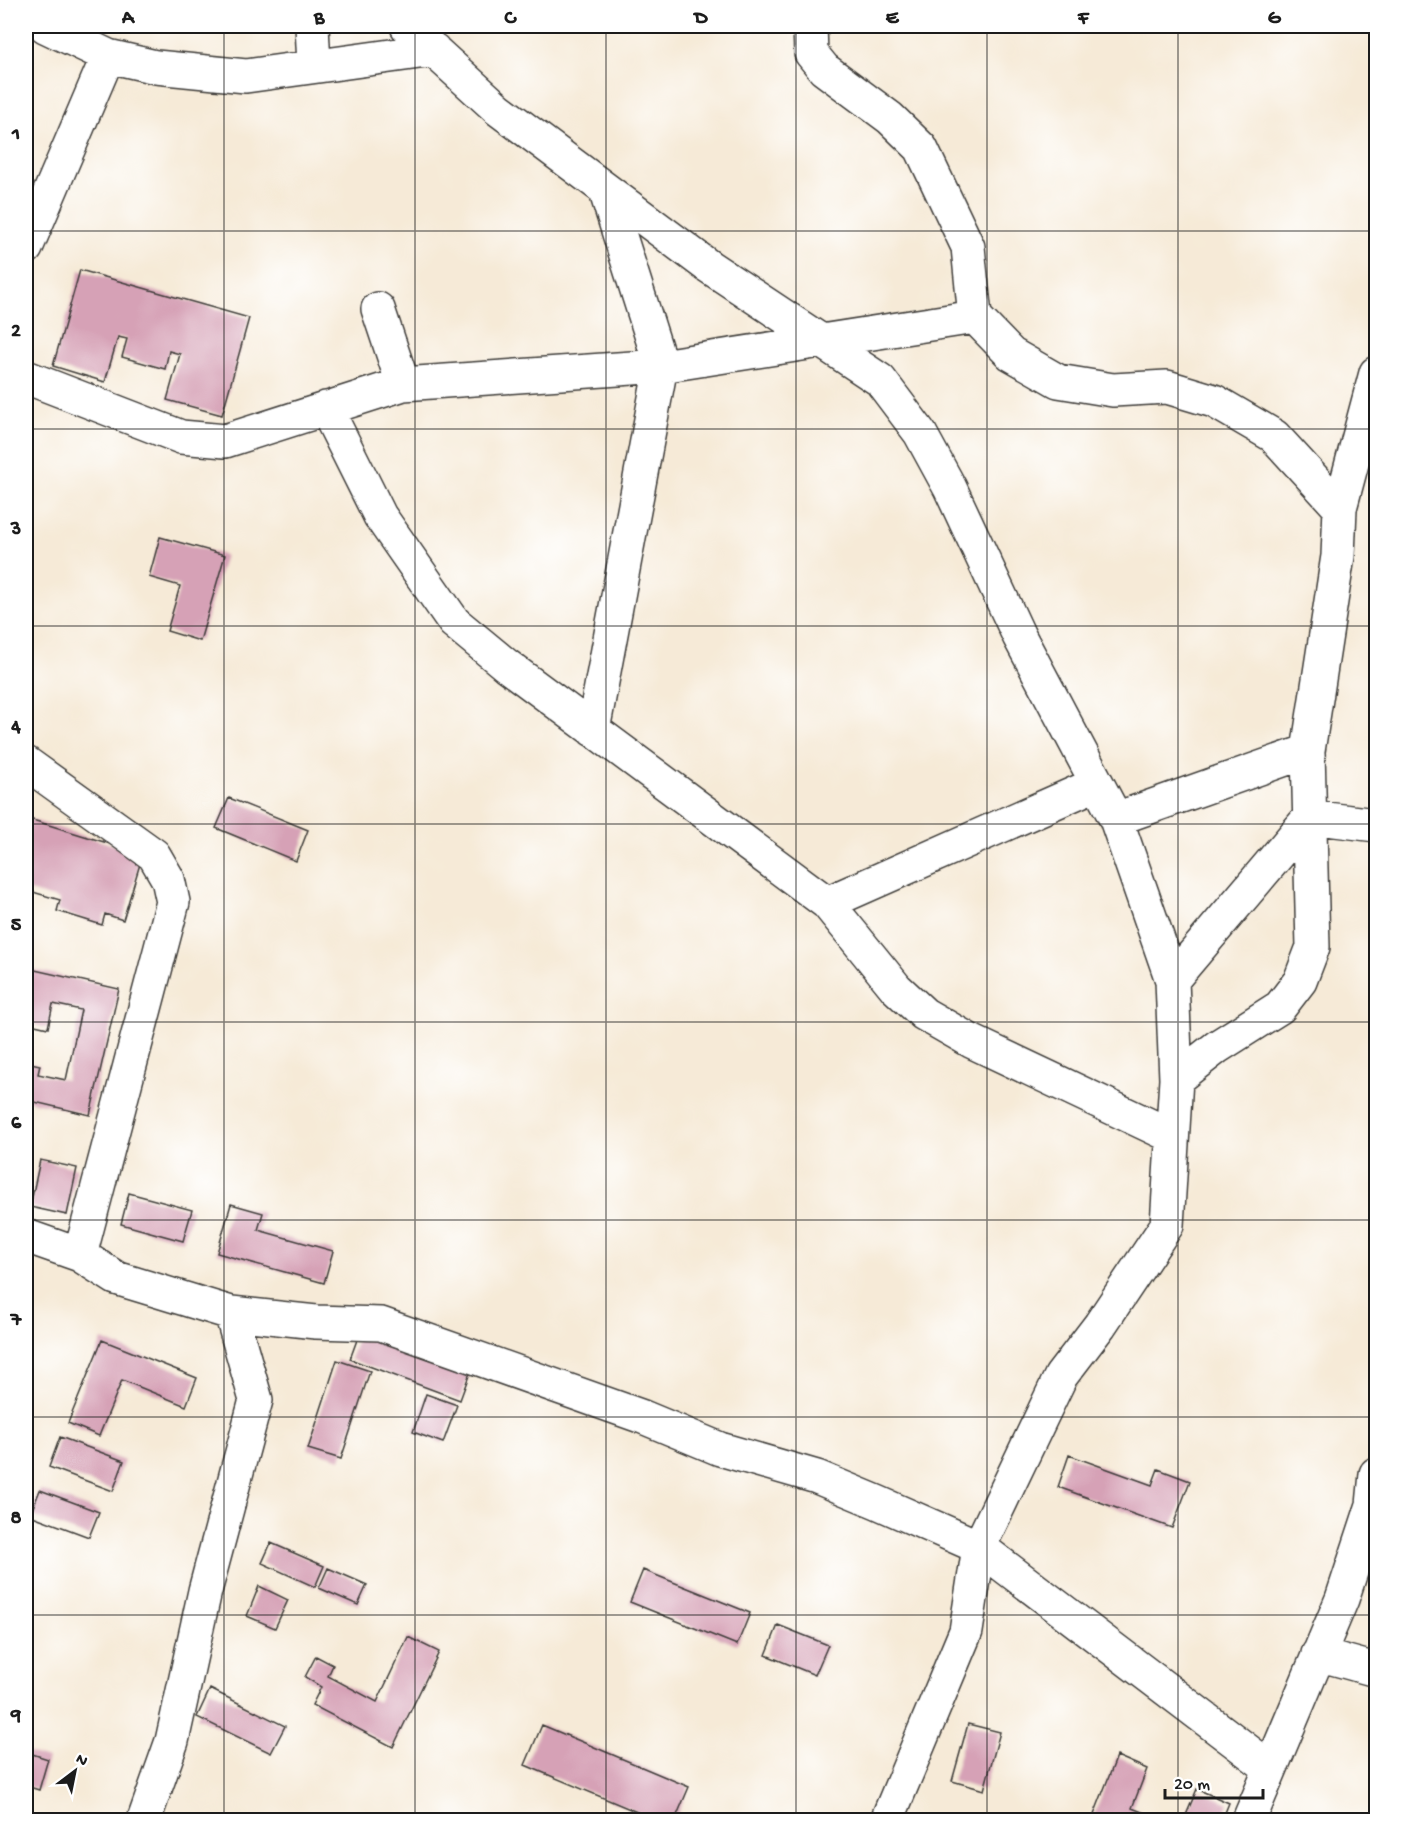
<svg xmlns="http://www.w3.org/2000/svg" width="1402" height="1846" font-family="'Gochi Hand',sans-serif">
<style>
.building{fill:#d6a1b6}
.lines{fill:none;stroke-linecap:round;stroke-linejoin:round}
.street-casing{stroke:#3d3b38;stroke-width:36}
.street{stroke:#fff;stroke-width:33}
.grid{fill:none;stroke:#1c1c1c;stroke-width:1.5;stroke-opacity:0.55}
.neatline{fill:none;stroke:#1c1c1c;stroke-width:2}
.grid-label{font-size:20px;text-anchor:middle;font-weight:bold;fill:#1c1c1c}
</style>
<rect width="100%" height="100%" fill="#fff"/>
<filter id="ink" filterUnits="userSpaceOnUse"><feTurbulence type="fractalNoise" baseFrequency=".0167" numOctaves="2"/><feDisplacementMap in="SourceGraphic" scale="12" xChannelSelector="R" yChannelSelector="G"/><feConvolveMatrix kernelMatrix="1 2 1 2 8 2 1 2 1" color-interpolation-filters="sRGB"/></filter>
<filter id="wash" filterUnits="userSpaceOnUse"><feTurbulence type="fractalNoise" baseFrequency=".008" numOctaves="4" result="noise"/><feDisplacementMap in="SourceGraphic" scale="24" xChannelSelector="R" yChannelSelector="G"/><feGaussianBlur stdDeviation="1.35" result="paint"/><feColorMatrix in="noise" values="0 0 0 0 0 0 0 0 0 0 0 0 0 0 0 0 0 1.4 0 .05"/><feComposite in="paint" operator="in"/></filter>
<g filter="url(#wash)">
<rect width="100%" height="100%" fill="#f6ead7"/>
<g id="blocks">
<!-- building -->
<path class="building" d="M80,270L249,318L222,415L167,400L180,354L169,351L165,369L122,357L127,339L118,337L105,382L53,366Z
M160,537L225,555L200,641L167,631L180,586L149,577Z
M229,798L308,830L296,861L216,828Z
M26,818L143,854L123,920L105,914L102,925L57,911L60,900L26,890Z
M26,968L119,989L90,1115L26,1100V1062L40,1065L38,1074L66,1080L81,1010L53,1004L48,1028L26,1023Z
M40,1160L77,1168L67,1215L30,1207Z
M129,1193L192,1210L183,1241L121,1224Z
M231,1204L263,1213L258,1230L333,1251L324,1283L217,1253Z
M361,1329L471,1370L460,1400L350,1359Z
M102,1340L197,1378L186,1406L122,1380L99,1436L68,1423Z
M337,1360L370,1371L341,1459L308,1449Z
M426,1394L457,1405L443,1443L413,1432Z
M60,1437L124,1461L113,1491L49,1467Z
M1069,1455L1152,1485L1158,1469L1190,1481L1172,1528L1058,1487Z
M40,1490L99,1512L89,1537L30,1515Z
M271,1543L324,1566L315,1587L262,1563Z
M328,1568L367,1585L358,1605L319,1588Z
M643,1570L750,1613L737,1645L630,1602Z
M259,1586L288,1600L275,1628L247,1616Z
M778,1625L828,1645L815,1675L766,1655Z
M408,1637L439,1652L393,1747L312,1705L321,1687L305,1677L316,1656L333,1665L328,1676L377,1702Z
M210,1689L285,1726L271,1753L197,1717Z
M968,1724L1000,1732L984,1790L952,1781Z
M542,1725L689,1787L675,1820H656L525,1765Z
M26,1752L48,1759L39,1790L26,1786Z
M1117,1756L1147,1769L1132,1808L1162,1820H1092Z
M1197,1789L1229,1803L1222,1820H1184Z"/>
</g>
</g>
<g filter="url(#ink)">
<use href="#blocks" fill-opacity="0" stroke="#3d3b38" stroke-width="1.5"/>
<g class="lines">
<!-- street casing -->
<g class="street-casing">
<path id="street" d="M45,26L108,56L156,67L246,76L434,50
M312,26L314,65
M407,26L498,109L605,189L708,266L880,380L920,433L950,488L1019,636L1116,819L1172,980L1176,1079L1167,1225L1100,1325L1061,1376L979,1547L966,1631L887,1820
M810,26L811,53L824,69L890,118L921,148L968,247L975,317L1011,354L1058,381L1113,390L1167,387L1214,401L1274,436L1340,508
M26,248L108,56
M378,309L403,384
M26,377L181,437L225,441L403,384L661,366L975,317
M326,408L380,516L454,622L506,665L827,903L896,988L924,1014L971,1041L1172,1136
M593,730L661,366L605,189
M26,763L154,855L168,879L173,902L80,1255L116,1278L231,1313L316,1322L381,1324L643,1417L720,1449L817,1477L877,1502L979,1547L1270,1768
M1116,819L1308,751
M827,903L1096,784
M1172,980L1310,817L1376,825
M1176,1079L1217,1047L1280,1007L1300,981L1313,947L1308,751L1338,556L1340,508L1376,373
M26,1236L80,1255
M1318,1654L1376,1670
M144,1820L172,1741L205,1591L256,1400L231,1313
M1249,1820L1342,1599L1373,1505L1376,1474"/>
</g>
<!-- street -->
<use href="#street" class="street"/>
</g>
</g>
<!-- grid -->
<path class="grid" d="M224,26V1820M415,26V1820M606,26V1820M796,26V1820M987,26V1820M1178,26V1820M26,231H1376M26,429H1376M26,626H1376M26,824H1376M26,1022H1376M26,1220H1376M26,1417H1376M26,1615H1376"/>
<!-- margin -->
<rect width="1402" height="1846" fill="none" stroke="#fff" stroke-width="66"/>
<!-- north arrow -->
<g transform="translate(75 1771) rotate(32)" stroke="#ffffff" stroke-width="4.5" paint-order="stroke">
<path d="M0-4.5L10 22L0 15L-10 22Z" fill="#1c1c1c"/>
<text y="-9" font-size="16" font-weight="bold" text-anchor="middle" fill="#1c1c1c">N</text>
</g>
<!-- scale -->
<path d="M1165 1789v9h98v-9" fill="none" stroke="#1c1c1c" stroke-width="3"/>
<text x="1174" y="1789" font-size="18" fill="#1c1c1c" stroke="#ffffff" stroke-width="4.5" paint-order="stroke">20 m</text>
<rect x="33" y="33" width="1336" height="1780" class="neatline"/>
<g class="grid-label">
<text x="128" y="23">A</text>
<text x="319" y="23">B</text>
<text x="510" y="23">C</text>
<text x="701" y="23">D</text>
<text x="892" y="23">E</text>
<text x="1083" y="23">F</text>
<text x="1274" y="23">G</text>
<text x="16" y="139">1</text>
<text x="16" y="336">2</text>
<text x="16" y="534">3</text>
<text x="16" y="732">4</text>
<text x="16" y="930">5</text>
<text x="16" y="1128">6</text>
<text x="16" y="1325">7</text>
<text x="16" y="1523">8</text>
<text x="16" y="1721">9</text>
</g>
</svg>
